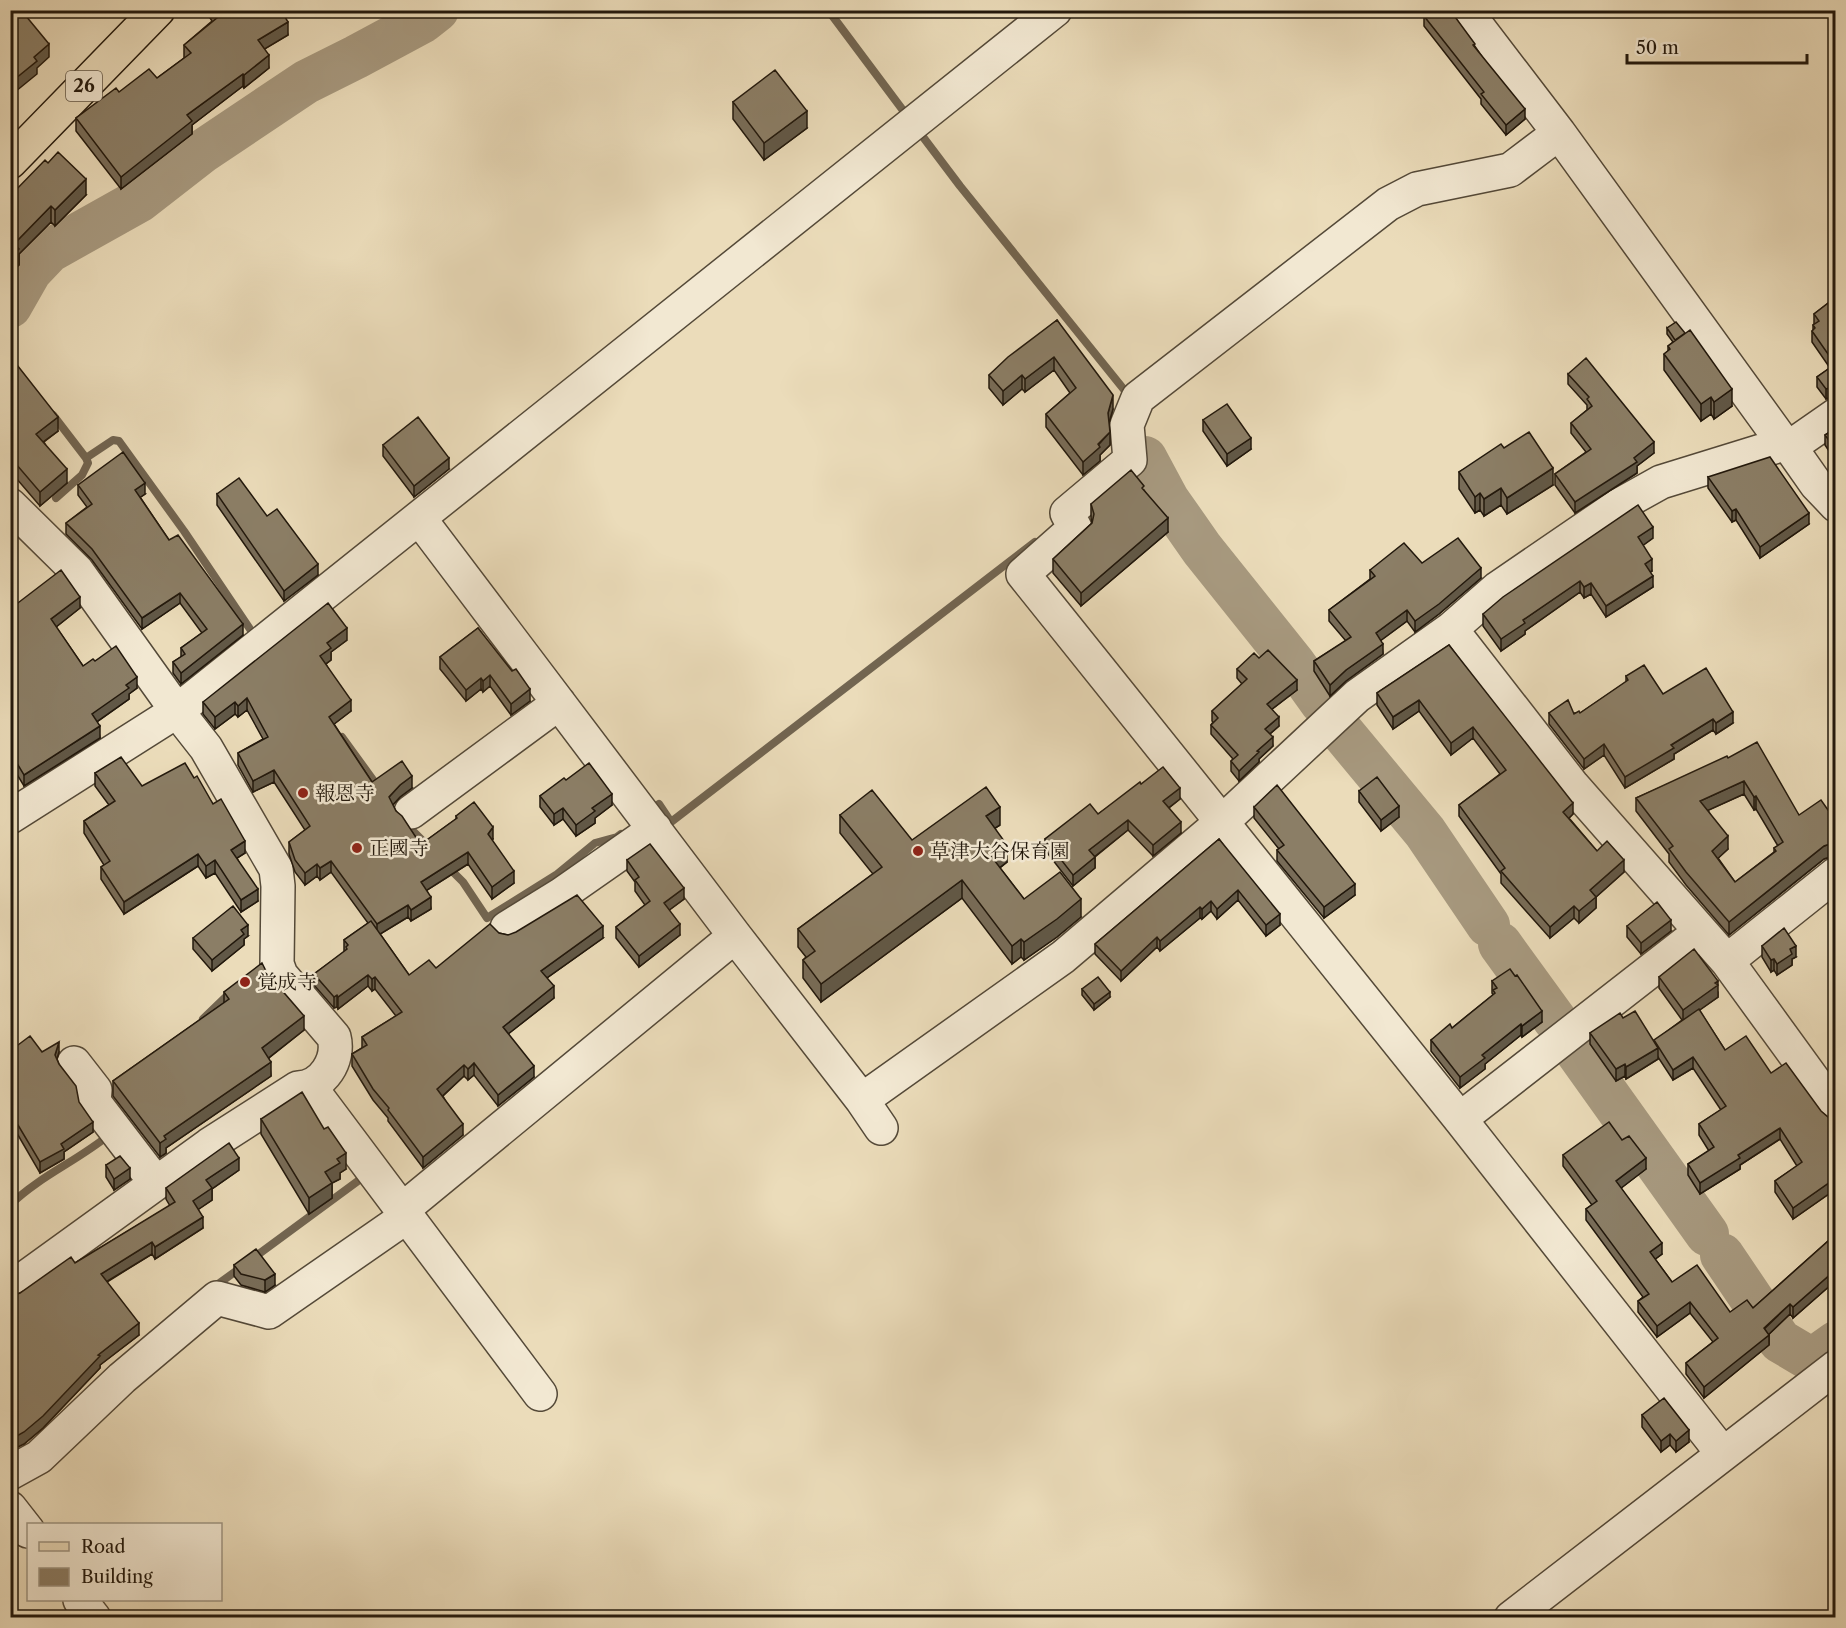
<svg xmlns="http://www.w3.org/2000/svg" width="1846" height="1628" font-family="'Libre Caslon Text','Noto Serif JP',serif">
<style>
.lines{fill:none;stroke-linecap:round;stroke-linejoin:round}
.stream{stroke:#726551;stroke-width:8}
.river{stroke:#a7997f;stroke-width:44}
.minor-casing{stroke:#544938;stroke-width:36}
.major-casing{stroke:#22180c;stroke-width:36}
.minor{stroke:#f2e8d2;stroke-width:33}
.major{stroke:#ebdcba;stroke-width:33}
.wall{fill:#786c58;stroke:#22180c;stroke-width:1.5;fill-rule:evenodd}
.shaded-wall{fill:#615847;stroke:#22180c;stroke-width:1.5}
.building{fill:#8b7e66;stroke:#22180c;stroke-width:1.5;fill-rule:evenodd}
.poi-dot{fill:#8f2418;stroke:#f2e8d2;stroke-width:2}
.labels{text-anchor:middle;stroke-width:5;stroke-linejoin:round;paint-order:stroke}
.shield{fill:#f2e8d2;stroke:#605647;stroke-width:1.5}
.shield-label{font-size:18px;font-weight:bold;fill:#22180c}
.poi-label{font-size:20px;fill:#22180c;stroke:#f2e8d2;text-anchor:start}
</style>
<rect width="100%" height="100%" fill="#ebdcba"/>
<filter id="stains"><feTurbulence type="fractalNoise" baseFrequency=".00333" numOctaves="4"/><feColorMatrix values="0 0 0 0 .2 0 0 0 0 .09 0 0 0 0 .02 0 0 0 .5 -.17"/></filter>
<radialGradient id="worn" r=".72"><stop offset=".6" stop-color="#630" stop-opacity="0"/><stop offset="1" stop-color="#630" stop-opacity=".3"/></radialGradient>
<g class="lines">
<!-- stream -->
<path class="stream" d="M828,10L908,117
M917,129L960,186L1130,397
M53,415L86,458L113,440L119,441L184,531L256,638
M56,498L82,475L88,463L86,458
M342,737L379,788
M650,811L659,804L671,822L1035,542
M406,824L425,843
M448,867L463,882L487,918L556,875L595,843L617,837L621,834
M203,1019L231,992
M10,1205C40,1176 77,1161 109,1135
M252,1259L362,1178L358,1174
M214,1287L243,1266"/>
<!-- river -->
<path class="river" d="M10,306L30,271L49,251L140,200L203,151L306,82L356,57L423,21L437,10
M1145,458L1167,499L1202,549L1294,664L1322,703
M1342,732L1425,832L1488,925
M1500,944L1555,1020
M1575,1049L1707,1234
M1722,1255L1780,1341L1812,1360L1836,1343"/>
<!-- minor casing -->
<g class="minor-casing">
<path id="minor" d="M1465,10L1559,133L1784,444
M1559,133L1510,170L1417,189L1388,204L1138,398L1127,425L1130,460L1067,513L1075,528L1023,574L1460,1119L1723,1454
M1790,447L1816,484L1836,505
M10,505L77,571L177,711L206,748L276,869L278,886L277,964L281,975L334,1037C340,1060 323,1087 298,1088L209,1145L10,1289
M419,518L735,936L862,1100L881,1128
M1451,629L1573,786L1727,961L1836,1111
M411,812L559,703
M10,817L177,711L1055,10
M507,928L562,894L655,829
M1727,961L1836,874
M74,1063L95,1090L94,1102L156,1183
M310,1087L540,1394
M862,1100L1063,957L1222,822L1357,696L1451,629L1498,588L1618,506L1661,482L1784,444L1790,447L1836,415
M1460,1119L1700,932
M402,1210L735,936
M10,1473L39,1457L122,1378L217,1298L269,1312L406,1217
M10,1508L28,1531
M80,1600L94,1618
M1511,1618L1836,1367"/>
</g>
<!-- major casing -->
<g class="major-casing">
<path id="major" d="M10,162L158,10"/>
</g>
<!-- minor -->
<use href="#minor" class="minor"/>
<!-- major -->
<use href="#major" class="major"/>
</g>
<!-- wall -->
<path class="wall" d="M205,10H281L288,35L264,49L269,68L244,88L243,86L192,125V134L121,189L76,131V118L119,92L157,78L184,58V45L212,21Z
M1427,10H1450L1525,119L1506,135L1481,104V99L1424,26V16L1427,13Z
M733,102L807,128L764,160L733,119Z
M86,195L55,226L51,222L19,254V265L10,273V196Z
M1836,297V397L1826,399L1817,387V377L1830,368L1812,342V331L1813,330V325L1814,324V314Z
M1057,320L1113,409L1109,423L1110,445L1100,455V461L1083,475L1046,427V414L1070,393L1054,370L1025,392L1022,389L1003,405L989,388V375Z
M1667,328L1732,406L1714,419L1711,414L1701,421L1664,370V354L1668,351V346L1673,342L1667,334Z
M10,356L58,431L44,442L67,483L40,506L10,471Z
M1568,374L1654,453L1637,466V473L1575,513L1555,485V474L1586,452L1571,433V423L1587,410V405L1568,384Z
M1203,420L1251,449L1227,466L1203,431Z
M1836,428V468L1831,462V454L1825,445V435Z
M383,445L449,469L414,497L383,456Z
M1504,448L1553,485L1507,514L1501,505L1484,516L1480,510L1475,513L1459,489V472Z
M1708,477L1809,524L1760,558L1736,520L1732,522L1708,488Z
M78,485L145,494L140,497L169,540L243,635L181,684L173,673V662L181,657V648L202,633L180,603L142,629L92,560L66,534V523L87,507L78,495Z
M1144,490L1168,532L1081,606L1053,573V559L1092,523L1091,518V504Z
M217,494L318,575L284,601L217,505Z
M1653,538L1643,545L1652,571L1650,572L1653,587L1606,617L1591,594L1584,598L1580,592L1525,631V634L1501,651L1483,626V614Z
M1422,563L1481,578L1439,614L1415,632L1407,621L1381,640L1383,654L1346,681L1330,696L1314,671V661L1346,641L1329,621V610L1370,579V570Z
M80,608L56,627L83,666L95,661L137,688L129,694V699L97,722L100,738L24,786L15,771L10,774V609Z
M478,628L530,701L511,715L490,686L483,692L481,689L466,701L440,669V657Z
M347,640L331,652V660L326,664L351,711L334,724L372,782L412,788L400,797L393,805L396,811L417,839L424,842L456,819V816L493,839L492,840L514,883L492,899L468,864L427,890L431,909L411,921L408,917L380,934L409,975L436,968L499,933L508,935L603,938L547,978L554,998L508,1034L534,1077L498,1106L474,1075L468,1080L464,1076L443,1096L463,1135L423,1168L388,1121V1118L373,1100L352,1066V1054L362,1048V1037L396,1016L375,989L372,991L368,986L338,1009L337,1007L334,1008L314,985V974L344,952V940L368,923L331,872L320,880L317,876L305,885L295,872L289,854V842L305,830L274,782L253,792L238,765V753L263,739L247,710L238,717L235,714L215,729L203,714V702Z
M1449,645L1573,814L1569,818L1597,851L1624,872L1596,897V908L1579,923L1574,918L1550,938L1501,883V874L1459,816V805L1500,774L1473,738L1451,755L1419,711L1393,729L1377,705V693Z
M1259,658L1297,690L1272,709L1279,726L1270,734L1273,746L1259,759V762L1239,781L1231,771V761L1233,759L1211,734V725L1213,722L1212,721V711L1242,684L1237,678V669Z
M1626,676L1663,694L1733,723L1716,734L1713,730L1674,754V759L1625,788L1604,755L1584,769L1549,724V713H1580L1626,682Z
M1728,758L1799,815L1828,810L1836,806V856H1833L1824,859L1729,935L1686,885L1669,862V854L1636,811V798ZM1744,794L1754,810L1756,809L1778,846L1774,848V852L1735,882L1718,858L1728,849L1708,810Z
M95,773L142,786L194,778L213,804L245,853L237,858L258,901L241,912L215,873L206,878L198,866L124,914L101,879V867L104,865L84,833V821L109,805L95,786Z
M566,780L612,805L595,818V823L576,836L563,819L554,825L540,807V796Z
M1141,784L1180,799L1169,808L1181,833L1153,856L1128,830L1095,857V868L1073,886L1045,850V839L1098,814Z
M1359,791L1399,817L1381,831L1359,802Z
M1254,807L1355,895L1324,918L1277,861V850L1279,849L1254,818Z
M840,815L912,840L1000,825L995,828L1007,862L1000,868L1024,899L1081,917L1057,937L1024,960L1021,957L1012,964L962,898L821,1002L803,978V960L806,957L798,947V929L873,874L840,833Z
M1219,839L1280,925L1266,936L1238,900L1217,919L1211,911L1202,919L1200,918L1160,951L1157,947L1121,981L1095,954V944Z
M627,860L684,899L669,910L680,935L639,967L616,938V927L645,905L635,891V882L627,871Z
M1627,926L1671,931L1641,954L1627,937Z
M248,936L244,939V945L212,971L193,949V938Z
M1762,946L1796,957L1792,959V965L1777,975L1774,970L1771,972L1762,957Z
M267,973L304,1030L269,1058L271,1076L166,1148V1153L160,1157L113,1096V1081L224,1003V992Z
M1836,973V1004L1830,997V985L1832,984V975Z
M1659,977L1718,992V997L1699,1010L1725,1050L1771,1073L1828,1117L1836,1118V1194L1833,1191L1793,1219L1775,1192V1181L1797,1166L1780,1139L1740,1165V1169L1700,1194L1688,1175V1164L1709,1151L1699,1135V1124L1721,1110L1693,1068L1673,1080L1658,1057V1059L1626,1079L1625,1076L1616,1081L1590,1044V1033L1623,1018L1654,1041L1682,1020L1659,988Z
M1492,981L1542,1022L1522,1037L1521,1035L1485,1064V1069L1460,1088L1431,1051V1040L1452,1028L1493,995L1492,993Z
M1082,989L1110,997L1094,1010L1082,995Z
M1836,1034V1060L1830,1049V1037Z
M10,1051L59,1052L57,1059L59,1064L93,1132L64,1152V1159L40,1173L18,1135L10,1126V1070L12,1069L10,1067Z
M261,1119L346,1169L340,1173V1179L332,1183V1198L309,1214L261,1134Z
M1622,1140L1646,1169L1621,1188L1662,1254L1655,1259L1672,1282L1730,1312L1753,1308L1836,1234V1286L1833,1283L1793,1318L1790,1314L1769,1334V1345L1704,1398L1686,1374V1363L1713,1342L1690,1313L1657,1337L1638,1312V1301L1643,1297L1586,1220V1209L1592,1205L1563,1166V1155Z
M106,1165L130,1179L114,1190L106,1177Z
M239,1170L212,1189V1200L198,1209L203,1228L155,1259L152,1254L107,1282L139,1335L100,1365V1368L43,1428L24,1444L12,1296L20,1293L75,1263L170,1206L166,1199V1188Z
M234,1265L275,1285L265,1292L241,1285L234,1276Z
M1642,1415L1689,1442L1676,1452L1670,1445L1661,1452L1642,1427Z"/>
<!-- shaded-wall -->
<path class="shaded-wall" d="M288,22V35L258,53V40Z
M49,44V57L37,68V74L10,96V83L34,57Z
M269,55V68L244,88V75Z
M243,74V86L192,125V134L121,189V177L187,115Z
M1525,109V119L1506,135V125Z
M807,111V128L764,160V143Z
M86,179V195L55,226V210Z
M51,206V222L19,254V265L10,273V257L14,244Z
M1054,357V370L1025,392V379Z
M1022,375V389L1003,405V391Z
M1834,386V396L1826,399V389Z
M1732,389V406L1714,419V402Z
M1113,395V409L1108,426V413Z
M1711,397V414L1701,421V404Z
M58,417V431L36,447V434Z
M1110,432V445L1100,455V461L1083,475V462Z
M1251,438V449L1227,466V454Z
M1654,442V453L1637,466V473L1575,513V502Z
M449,458V469L414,497V486Z
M1553,468V485L1507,514V498Z
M67,469V483L40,506V492Z
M145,483V494L135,501V490Z
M1501,488V505L1484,516V499Z
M1480,493V510L1475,513V497Z
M1736,509V520L1732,522V511Z
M1809,513V524L1760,558V547Z
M1168,518V532L1081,606V593Z
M1653,527V538L1638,549V537Z
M1652,559V571L1645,575V564Z
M318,564V575L284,601V591Z
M1481,568V578L1439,614L1415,632V621Z
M1653,576V587L1606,617V606Z
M1580,581V592L1525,631V634L1501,651V639L1523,620Z
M1591,583V594L1584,598V587Z
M180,593V603L142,629V618Z
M80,597V608L51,631V619Z
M1407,610V621L1376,644V633Z
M243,624V635L181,684V673Z
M347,628V640L331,652V660L320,668V656L327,643Z
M1383,644V654L1346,681L1330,696V685L1346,670Z
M490,675V686L483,692V681Z
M137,677V688L129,694V699L92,725V714L126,685Z
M481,678V689L466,701V690Z
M1297,680V690L1267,713V704Z
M530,689V701L511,715V704Z
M247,698V710L238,717V706Z
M351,700V711L329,728V717Z
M1419,700V711L1393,729V717Z
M235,702V714L215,729V717Z
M1733,712V723L1716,734V723Z
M1279,717V726L1265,738V729Z
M1713,719V730L1674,754V759L1625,788V777L1671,745Z
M100,726V738L24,786V775Z
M1473,727V738L1451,755V743Z
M1273,737V746L1259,759V762L1239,781V771L1257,751Z
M1604,744V755L1584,769V759Z
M15,760V771L10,774V763Z
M274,770V782L253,792V781Z
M412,776V788L400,797L389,809V797L400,785Z
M1744,781V794L1700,814V801Z
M1180,788V799L1163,812V801Z
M612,794V805L595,818V823L576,836V825L592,808Z
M1756,796V809L1754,810V797Z
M1573,803V814L1563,824V812Z
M1399,806V817L1381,831V820Z
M1000,807V825L986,834V816Z
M563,808V819L554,825V814Z
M1128,820V830L1089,861V850Z
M1181,822V833L1153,856V845Z
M493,827V839L488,846V834Z
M1728,836V849L1712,864V851Z
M245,841V853L231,862V850Z
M1833,843V856L1824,859L1729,935V922L1824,846Z
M1007,845V862L991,874V856Z
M468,852V864L421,894V882Z
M198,854V866L124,914V902Z
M1095,857V868L1073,886V875Z
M215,860V873L206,878V866Z
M1624,860V872L1596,897V908L1579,923V911L1590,890Z
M331,861V872L320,880V868Z
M317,864V876L305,885V873Z
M514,871V883L492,899V887Z
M962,880V898L821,1002V984Z
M1355,884V895L1324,918V907Z
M684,888V899L664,914V903Z
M258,889V901L241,912V900Z
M1238,890V900L1217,919V909Z
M431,897V909L411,921V910Z
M1081,899V917L1057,937L1024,960V942Z
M1211,901V911L1202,919V909Z
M408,905V917L377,936V924Z
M1574,906V918L1550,938V927Z
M1200,907V918L1160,951V941Z
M1280,914V925L1266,936V925Z
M1671,920V931L1641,954V943Z
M680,924V935L639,967V956Z
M248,925V936L244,939V945L212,971V960L241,930Z
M603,926V938L541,982V971Z
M1157,937V947L1121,981V971Z
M1021,939V957L1012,964V946Z
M1796,946V957L1792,959V965L1777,975V964L1790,949Z
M1774,959V970L1771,972V960Z
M368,975V986L338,1009V997Z
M375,977V989L372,991V979Z
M1718,981V997L1683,1022V1010Z
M554,986V998L503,1038V1027Z
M1110,992V997L1094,1010V1004Z
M337,995V1007L334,1008V997Z
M1542,1011V1022L1522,1037V1026Z
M304,1016V1030L262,1063V1048Z
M1521,1024V1035L1485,1064V1069L1460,1088V1077L1482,1055Z
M59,1042V1052L55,1065V1055Z
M1658,1048V1059L1626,1079V1067Z
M1693,1057V1068L1673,1080V1070Z
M271,1062V1076L166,1148V1153L160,1157V1143L164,1136Z
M474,1063V1075L468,1080V1069Z
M1625,1064V1076L1616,1081V1069Z
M464,1065V1076L437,1101V1089Z
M534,1066V1077L498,1106V1095Z
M93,1122V1132L64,1152V1159L40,1173V1162L61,1144Z
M463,1124V1135L423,1168V1157Z
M1780,1128V1139L1740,1165V1169L1700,1194V1183L1738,1155Z
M346,1153V1169L340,1173V1179L332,1183V1198L309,1214V1198L325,1172L337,1159Z
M239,1158V1170L212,1189V1200L193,1213V1201L206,1180Z
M1646,1158V1169L1616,1192V1181Z
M130,1168V1179L114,1190V1179Z
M1833,1180V1191L1793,1219V1208Z
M203,1217V1228L155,1259V1247Z
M152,1242V1254L101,1285V1274Z
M1662,1243V1254L1650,1263V1252Z
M1833,1272V1283L1793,1318V1307Z
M275,1274V1285L265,1292V1280Z
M1690,1302V1313L1657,1337V1326Z
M1790,1304V1314L1765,1338L1769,1335V1345L1704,1398V1387Z
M139,1323V1335L100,1365V1368L43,1428L24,1444L10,1451V1440L98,1355Z
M1689,1430V1442L1676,1452V1441Z
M1670,1434V1445L1661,1452V1441Z"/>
<!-- building -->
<path class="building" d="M10,10H21L49,44L34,57L37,61L10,83Z
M214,10H281L288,22L258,40L269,55L244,75L243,74L187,115L192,121L121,177L76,118L116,88L119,92L149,69L157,78L191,53L184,45L218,17Z
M1429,10H1450L1475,44L1473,45L1525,109L1506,125L1481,94L1484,92L1424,16L1430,11Z
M775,70L807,111L764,143L733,102Z
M58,152L86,179L55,210L51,206L14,244L19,249L10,257V196L45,160L48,163Z
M1836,297V386L1826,389L1817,377L1835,364L1812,331L1815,328L1813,325L1819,321L1814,314Z
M1057,320L1113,395L1108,413L1110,432L1098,444L1100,447L1083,462L1046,414L1076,388L1054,357L1025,379L1022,375L1003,391L989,375L1008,357Z
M1676,322L1685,333L1675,340L1667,328Z
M1690,330L1732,389L1714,402L1711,397L1701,404L1664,354L1670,349L1668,346Z
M10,356L58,417L36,434L67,469L40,492L10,457Z
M1586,358L1654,442L1634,458L1637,462L1575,502L1555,474L1591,449L1571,423L1592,406L1587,399L1589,397L1568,374Z
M1227,404L1251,438L1227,454L1203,420Z
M418,417L449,458L414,486L383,445Z
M1836,428V458L1831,452L1835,449L1825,435Z
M1529,432L1553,468L1507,498L1501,488L1484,499L1480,493L1475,497L1459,472L1501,444L1504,448Z
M123,452L145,483L135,490L169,540L178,535L243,624L181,673L173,662L185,654L181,648L207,629L180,593L142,618L92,549L66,523L92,504L78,485Z
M1770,457L1809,513L1760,547L1736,509L1732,511L1708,477Z
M1131,470L1144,486L1142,488L1168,518L1081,593L1053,559L1092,523L1094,514L1091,504Z
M239,478L267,516L277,509L318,564L284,591L217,494Z
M1638,505L1653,527L1638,537L1652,559L1645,564L1653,576L1606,606L1591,583L1584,587L1580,581L1523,620L1525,623L1501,639L1483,614L1503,597Z
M1458,538L1481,568L1439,604L1415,621L1407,610L1376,633L1383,644L1346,670L1330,685L1314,661L1351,637L1329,610L1375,576L1370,570L1404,543L1422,563Z
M61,570L80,597L51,619L83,666L93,659L95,661L116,646L137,677L126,685L129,688L92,714L100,726L24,775L15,760L10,763V609Z
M328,603L347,628L327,643L331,648L320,656L351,700L329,717L372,782L402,761L412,776L400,785L389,797L396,811L402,816L417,839L421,837L424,842L457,818L456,816L474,802L493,827L488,834L514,871L492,887L468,852L421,882L431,897L411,910L408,905L377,924L331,861L320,868L317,864L305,873L295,860L289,842L310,826L274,770L253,781L238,753L268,737L247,698L238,706L235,702L215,717L203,702Z
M478,628L512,671L516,669L530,689L511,704L490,675L483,681L481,678L466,690L440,657Z
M1449,645L1573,803L1563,812L1597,851L1607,841L1624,860L1590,890L1596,897L1579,911L1574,906L1550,927L1501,871L1505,868L1459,805L1506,770L1473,727L1451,743L1419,700L1393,717L1377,693Z
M1268,650L1297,680L1267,704L1279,717L1265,729L1273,737L1257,751L1259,752L1239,771L1231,761L1238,755L1211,725L1218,718L1212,711L1247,679L1237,669L1254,653L1259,658Z
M1644,665L1663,694L1706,668L1733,712L1716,723L1713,719L1671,745L1674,748L1625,777L1604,744L1584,759L1549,713L1568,700L1574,714L1579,711L1580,713L1628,680L1626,676Z
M1757,742L1799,815L1821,800L1828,810L1836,806V843H1833L1824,846L1729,922L1686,872L1669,849L1673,846L1636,798L1727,756L1728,758ZM1744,781L1754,797L1756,796L1783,842L1774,848L1776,851L1735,882L1712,851L1728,836L1700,801Z
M121,757L142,786L185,763L194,778L197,776L213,804L221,799L245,841L231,850L258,889L241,900L215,860L206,866L198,854L124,902L101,867L110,861L84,821L115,801L95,773Z
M589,763L612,794L592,808L595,811L576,825L563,808L554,814L540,796L564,778L566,780Z
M1163,767L1180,788L1163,801L1181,822L1153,845L1128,820L1089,850L1095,857L1073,875L1045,839L1090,804L1098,814L1140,782L1141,784Z
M1377,777L1399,806L1381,820L1359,791Z
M1277,785L1355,884L1324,907L1277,850L1284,845L1254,807Z
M986,787L1000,807L986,816L1007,845L991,856L1024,899L1060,872L1081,899L1057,919L1024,942L1021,939L1012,946L962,880L821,984L803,960L815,951L798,929L882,867L840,815L872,790L912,840Z
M1219,839L1280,914L1266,925L1238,890L1217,909L1211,901L1202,909L1200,907L1160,941L1157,937L1121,971L1095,944Z
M650,844L684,888L664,903L680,924L639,956L616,927L650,901L635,880L639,877L627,860Z
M577,895L603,926L541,971L554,986L503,1027L534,1066L498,1095L474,1063L468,1069L464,1065L437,1089L463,1124L423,1157L388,1110L389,1108L373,1089L352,1054L367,1045L362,1037L402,1012L375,977L372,979L368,975L338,997L337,995L334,997L314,974L347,949L346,947L348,945L344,940L371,921L409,975L429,960L436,968L490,924L499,933L508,935L516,932Z
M1657,902L1671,920L1641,943L1627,926Z
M233,906L248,925L241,930L244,934L212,960L193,938Z
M1784,928L1796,946L1790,949L1792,954L1777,964L1774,959L1771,960L1762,946Z
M1694,949L1718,981L1715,983L1718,985L1683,1010L1659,977Z
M262,963L267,973L304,1016L262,1048L271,1062L164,1136L166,1139L160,1143L113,1081L229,999L224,992Z
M1510,969L1515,976L1517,975L1542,1011L1522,1026L1521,1024L1482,1055L1485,1058L1460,1077L1431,1040L1450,1024L1452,1028L1495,993L1493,990L1497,988L1492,981Z
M1836,973V980L1832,975Z
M1098,977L1110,992L1094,1004L1082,989Z
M1836,982V992L1830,985Z
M1699,1009L1725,1050L1746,1036L1771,1073L1786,1063L1821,1111L1828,1117L1836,1118V1183L1833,1180L1793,1208L1775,1181L1802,1162L1780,1128L1738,1155L1740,1158L1700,1183L1688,1164L1714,1147L1699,1124L1726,1106L1693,1057L1673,1070L1654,1040Z
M1635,1011L1658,1048L1626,1067L1625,1064L1616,1069L1590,1033L1620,1013L1623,1018Z
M1836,1034V1048L1830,1037Z
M30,1036L42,1052L59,1042L55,1055L59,1064L76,1086L79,1102L93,1122L61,1144L64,1149L40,1162L18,1125L10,1116V1070L17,1065L10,1056V1051Z
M302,1092L324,1129L328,1127L346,1153L337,1159L340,1163L325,1172L332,1183L309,1198L261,1119Z
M1609,1122L1622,1140L1629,1136L1646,1158L1616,1181L1662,1243L1650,1252L1672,1282L1697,1265L1730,1312L1747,1300L1753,1308L1836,1234V1275L1833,1272L1793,1307L1790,1304L1764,1328L1769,1335L1704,1387L1686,1363L1718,1338L1690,1302L1657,1326L1638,1301L1649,1294L1586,1209L1597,1201L1563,1155Z
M229,1143L239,1158L206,1180L212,1188L193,1201L203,1217L155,1247L152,1242L101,1274L139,1323L98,1355L100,1356L43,1416L24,1432L10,1440V1296H12L20,1293L71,1257L75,1263L175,1202L166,1188Z
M120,1156L130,1168L114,1179L106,1165Z
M256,1249L275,1274L265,1280L241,1274L234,1265Z
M1664,1398L1689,1430L1676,1441L1670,1434L1661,1441L1642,1415Z"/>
<!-- markers -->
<g class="poi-dot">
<circle cx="303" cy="793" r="6"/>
<circle cx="357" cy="848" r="6"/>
<circle cx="918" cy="851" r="6"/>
<circle cx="245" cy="982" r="6"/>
</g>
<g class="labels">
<!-- shield labels -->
<rect class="shield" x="66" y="71" width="36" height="30" rx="4.5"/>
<g class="shield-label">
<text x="84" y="92">26</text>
</g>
<!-- poi labels -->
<g class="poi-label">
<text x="315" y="800">報恩寺</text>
<text x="369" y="855">正國寺</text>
<text x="930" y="858">草津大谷保育園</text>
<text x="257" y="989">覚成寺</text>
</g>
</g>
<!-- margin -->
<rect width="1846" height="1628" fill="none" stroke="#ebdcba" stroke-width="36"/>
<rect x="12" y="12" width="1822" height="1604" fill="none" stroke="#22180c" stroke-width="3"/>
<rect x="18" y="18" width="1810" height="1592" fill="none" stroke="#22180c" stroke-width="1.5"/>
<!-- legend -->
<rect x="27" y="1523" width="195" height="78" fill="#f2e8d2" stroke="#9f9583" stroke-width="1.5"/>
<rect x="39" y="1542" width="30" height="9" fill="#ebdcba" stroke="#9f9583" stroke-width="1.5"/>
<text x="81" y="1553" font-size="18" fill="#22180c">Road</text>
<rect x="39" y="1568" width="30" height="18" fill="#8b7e66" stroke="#9f9583" stroke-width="1.5"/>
<text x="81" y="1583" font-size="18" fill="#22180c">Building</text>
<!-- scale -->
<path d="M1627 54v9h180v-9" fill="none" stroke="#22180c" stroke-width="3"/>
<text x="1636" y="54" font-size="18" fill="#22180c" stroke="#f2e8d2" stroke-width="4.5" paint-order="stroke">50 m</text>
<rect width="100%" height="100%" filter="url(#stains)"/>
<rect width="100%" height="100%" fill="url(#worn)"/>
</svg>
